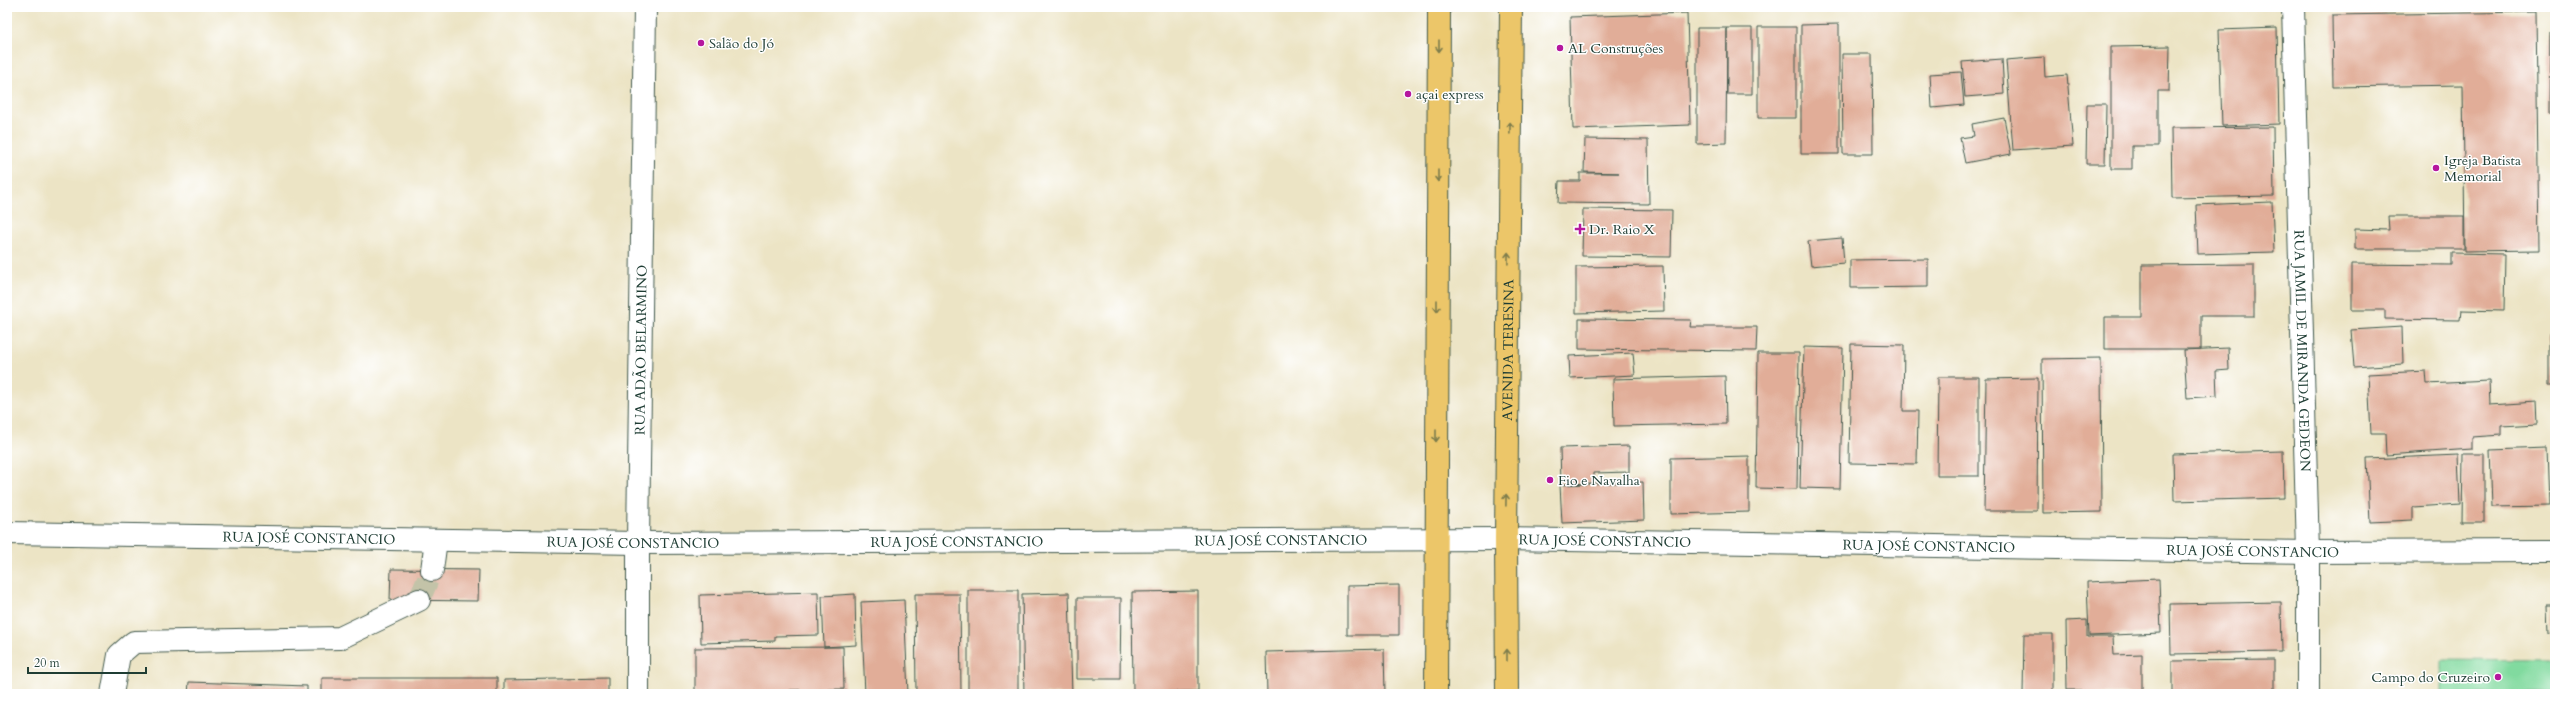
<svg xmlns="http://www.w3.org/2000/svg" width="2562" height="701" font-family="Cardo,serif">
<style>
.green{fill:#81da9f;stroke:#508c6a}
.building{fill:#e1ad98}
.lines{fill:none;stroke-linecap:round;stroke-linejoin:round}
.minor-tunnel{stroke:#c3c3a8;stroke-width:22;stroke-dasharray:22 11;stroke-linecap:butt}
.minor-casing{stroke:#3e564a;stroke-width:24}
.major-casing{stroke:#3e564a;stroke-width:24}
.minor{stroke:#fff;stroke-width:22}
.major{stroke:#ecc669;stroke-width:22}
.oneway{stroke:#7b7b4c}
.poi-dot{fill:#b5179e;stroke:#fff;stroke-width:1.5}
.labels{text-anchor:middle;stroke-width:3;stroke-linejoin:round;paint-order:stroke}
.poi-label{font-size:14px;fill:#1f3d34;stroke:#fff;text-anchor:start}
.street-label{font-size:14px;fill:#1f3d34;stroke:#fff}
</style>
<rect width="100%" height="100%" fill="#fff"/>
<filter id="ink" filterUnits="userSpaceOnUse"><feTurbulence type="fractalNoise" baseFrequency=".025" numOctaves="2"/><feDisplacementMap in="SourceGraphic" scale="8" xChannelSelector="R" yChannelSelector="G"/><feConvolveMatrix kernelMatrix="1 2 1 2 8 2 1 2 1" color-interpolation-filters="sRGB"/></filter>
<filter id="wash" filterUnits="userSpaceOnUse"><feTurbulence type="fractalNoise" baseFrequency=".012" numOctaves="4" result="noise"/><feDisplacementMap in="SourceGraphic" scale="16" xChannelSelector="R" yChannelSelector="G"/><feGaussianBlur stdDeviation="0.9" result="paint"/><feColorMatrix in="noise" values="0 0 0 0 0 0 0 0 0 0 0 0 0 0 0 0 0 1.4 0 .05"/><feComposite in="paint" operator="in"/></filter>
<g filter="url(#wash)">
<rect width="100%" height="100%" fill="#ece4c5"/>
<!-- green -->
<path class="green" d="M2442,659L2555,660V694H2442Z"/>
<g id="blocks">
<!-- building -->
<path class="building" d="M2536,12L2539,250L2465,251L2463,85L2333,87L2332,15Z
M1687,13L1690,125L1573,129L1570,17Z
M1839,24V154H1801V25Z
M1758,27H1796V118H1758Z
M1697,28H1727L1726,143L1697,144Z
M1727,28H1752V94H1727Z
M2277,28L2279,124L2222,126L2219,30Z
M2550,33H2555V112H2549Z
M2170,46L2169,91H2158V146H2132V169H2111V47Z
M1842,54H1872L1873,154H1843Z
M2044,57L2045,77L2067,75L2073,146L2013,150L2006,60Z
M2002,59L2004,94L1965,97L1962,62Z
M1961,72L1964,105L1932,108L1930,74Z
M2087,104H2106L2105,164H2086Z
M2004,118L2011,154L1965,163L1960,138L1974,136L1972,124Z
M2273,127L2274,196L2172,198L2171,128Z
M1585,139L1648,140L1649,204L1558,203L1559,181H1580V173H1619L1584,172Z
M2272,202L2274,252L2198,254L2196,205Z
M1583,209L1672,210L1671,257L1582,256Z
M2388,216H2464V249H2355V229L2389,230Z
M1842,238L1844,263L1811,266L1808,241Z
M2452,253L2505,254L2504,311L2461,310L2460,320L2385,319V310H2352V264L2452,265Z
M1928,259V287L1850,288V260Z
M2254,264V316H2201V349H2105V317H2142V265Z
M1663,266L1664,311L1576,313V267Z
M1579,319L1691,320L1690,327H1757L1756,351L1579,349Z
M2402,327L2403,364L2354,367L2351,330Z
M2549,335H2555V385H2549Z
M1851,344L1904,345L1903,411H1918L1917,464L1849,463Z
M1804,347L1843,348L1840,489L1800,488Z
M2228,348L2229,370L2216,371L2217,396L2187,398L2184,350Z
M1633,353L1635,375L1570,378L1569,356Z
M1758,353H1799L1797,489L1756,488Z
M2101,358L2102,512L2043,513L2042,359Z
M2426,371L2427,384L2489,381L2490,405L2537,402L2538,424L2502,426V435L2472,437V449L2386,455L2385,434H2371L2368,374Z
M1725,376L1726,424L1614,426L1613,379Z
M1938,377H1979V476H1937Z
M2038,378L2037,511H1984L1986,379Z
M1629,446V472L1594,473V483L1561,484L1560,448Z
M2547,448L2549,506L2492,507L2490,450Z
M2283,451L2284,498L2174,501L2173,454Z
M2463,454H2484V522H2462Z
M2458,455L2460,504L2413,507V520L2370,522L2367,459Z
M1749,456V512L1671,514V458Z
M1643,482L1644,520L1562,523L1560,485Z
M391,569L479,570L478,601L390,600Z
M2159,579L2161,633L2089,636L2087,582Z
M1399,585V635H1347V586Z
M968,590H1018V694H968Z
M1198,591V691L1133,692L1132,592Z
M818,592L819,635L775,636V641L701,643L700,595Z
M1069,593L1072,694H1024L1022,594Z
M855,594L856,645L824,647L822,596Z
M915,594H960L961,694H916Z
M1077,598H1121L1120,679H1077Z
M904,600L908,694H865L861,602Z
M2281,602L2282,652L2171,654L2170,604Z
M2548,605H2555V632L2549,633Z
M2087,620V637H2113L2114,655L2142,654V694H2081V690H2067L2066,621Z
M2024,634H2053V694H2023Z
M843,647L844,689L790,690V694H695V648Z
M1384,649L1385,694H1267L1266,652Z
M2274,660V694H2172V661Z
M322,678H497V694H322Z
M608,678V694H504V680Z
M189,682L307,686V694H188Z
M809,691H860V694H809Z"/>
</g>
</g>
<g filter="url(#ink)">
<use href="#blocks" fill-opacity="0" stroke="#3e564a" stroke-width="1"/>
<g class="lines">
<!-- minor-tunnel -->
<path class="minor-tunnel" d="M419,600L432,570"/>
<!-- minor casing -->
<g class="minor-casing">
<g id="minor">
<path id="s1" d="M2293,7L2308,552V694"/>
<path id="s2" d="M7,533L638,543L1506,539L2308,552L2555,551"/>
<path d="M432,570L436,540"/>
<path d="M112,694L119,655L134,642L340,638L419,600"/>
<path id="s3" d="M638,694V543L645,7"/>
</g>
</g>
<!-- major casing -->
<g class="major-casing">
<g id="major">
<path d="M1436,694L1439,7"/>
<path id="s4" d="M1507,694L1506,539L1511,7"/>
</g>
</g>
<!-- minor -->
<use href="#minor" class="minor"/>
<!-- major -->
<use href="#major" class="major"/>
</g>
<!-- one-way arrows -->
<defs><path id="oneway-shaft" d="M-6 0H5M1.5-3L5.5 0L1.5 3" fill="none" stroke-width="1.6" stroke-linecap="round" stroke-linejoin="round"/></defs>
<g class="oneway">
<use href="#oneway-shaft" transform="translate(1439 46) rotate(90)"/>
<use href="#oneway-shaft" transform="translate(1510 128) rotate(-89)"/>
<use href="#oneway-shaft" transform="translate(1438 176) rotate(90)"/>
<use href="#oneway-shaft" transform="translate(1508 258) rotate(-89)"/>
<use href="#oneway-shaft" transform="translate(1437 306) rotate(90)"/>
<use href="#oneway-shaft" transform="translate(1436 436) rotate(90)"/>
<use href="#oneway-shaft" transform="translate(1506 500) rotate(-89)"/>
<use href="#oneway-shaft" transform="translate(1507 655) rotate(-90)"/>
</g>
</g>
<!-- markers -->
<g class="poi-dot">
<circle cx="701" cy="43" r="4"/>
<circle cx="1560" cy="48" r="4"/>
<circle cx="1408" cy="94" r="4"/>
<circle cx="2436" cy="168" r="4"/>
<path d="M1578 223h4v4h4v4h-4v4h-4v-4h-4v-4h4z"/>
<circle cx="1550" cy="480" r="4"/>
<circle cx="2498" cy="677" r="4"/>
</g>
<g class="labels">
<!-- poi labels -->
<g class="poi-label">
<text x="709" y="48">Salão do Jó</text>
<text x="1568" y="53">AL Construções</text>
<text x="1416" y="99">açai express</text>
<text x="2444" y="165">Igreja Batista<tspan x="2444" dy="16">Memorial</tspan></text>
<text x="1589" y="234">Dr. Raio X</text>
<text x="1558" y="485">Fio e Navalha</text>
<text x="2490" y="682" text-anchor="end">Campo do Cruzeiro</text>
</g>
<!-- street labels -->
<g class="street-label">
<text dy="5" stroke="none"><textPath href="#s3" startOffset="344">RUA ADÃO BELARMINO</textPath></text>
<text dy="5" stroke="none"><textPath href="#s4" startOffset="344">AVENIDA TERESINA</textPath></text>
<text dy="5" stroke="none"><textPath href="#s1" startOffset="344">RUA JAMIL DE MIRANDA GEDEON</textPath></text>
<text dy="5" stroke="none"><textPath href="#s2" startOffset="302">RUA JOSÉ CONSTANCIO</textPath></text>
<text dy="5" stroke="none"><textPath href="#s2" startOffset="1274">RUA JOSÉ CONSTANCIO</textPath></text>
<text dy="5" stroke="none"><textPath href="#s2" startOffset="1598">RUA JOSÉ CONSTANCIO</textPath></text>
<text dy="5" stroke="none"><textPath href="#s2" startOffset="626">RUA JOSÉ CONSTANCIO</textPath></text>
<text dy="5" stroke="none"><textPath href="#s2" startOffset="950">RUA JOSÉ CONSTANCIO</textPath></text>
<text dy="5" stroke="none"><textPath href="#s2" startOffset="1922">RUA JOSÉ CONSTANCIO</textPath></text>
<text dy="5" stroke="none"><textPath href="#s2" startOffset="2246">RUA JOSÉ CONSTANCIO</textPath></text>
</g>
</g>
<!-- margin -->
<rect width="2562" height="701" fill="none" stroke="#fff" stroke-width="24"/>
<!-- scale -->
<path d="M28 667v6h118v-6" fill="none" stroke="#1f3d34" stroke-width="2"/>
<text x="34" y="667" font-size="12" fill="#1f3d34" stroke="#ffffff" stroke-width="3" paint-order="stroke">20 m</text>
</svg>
